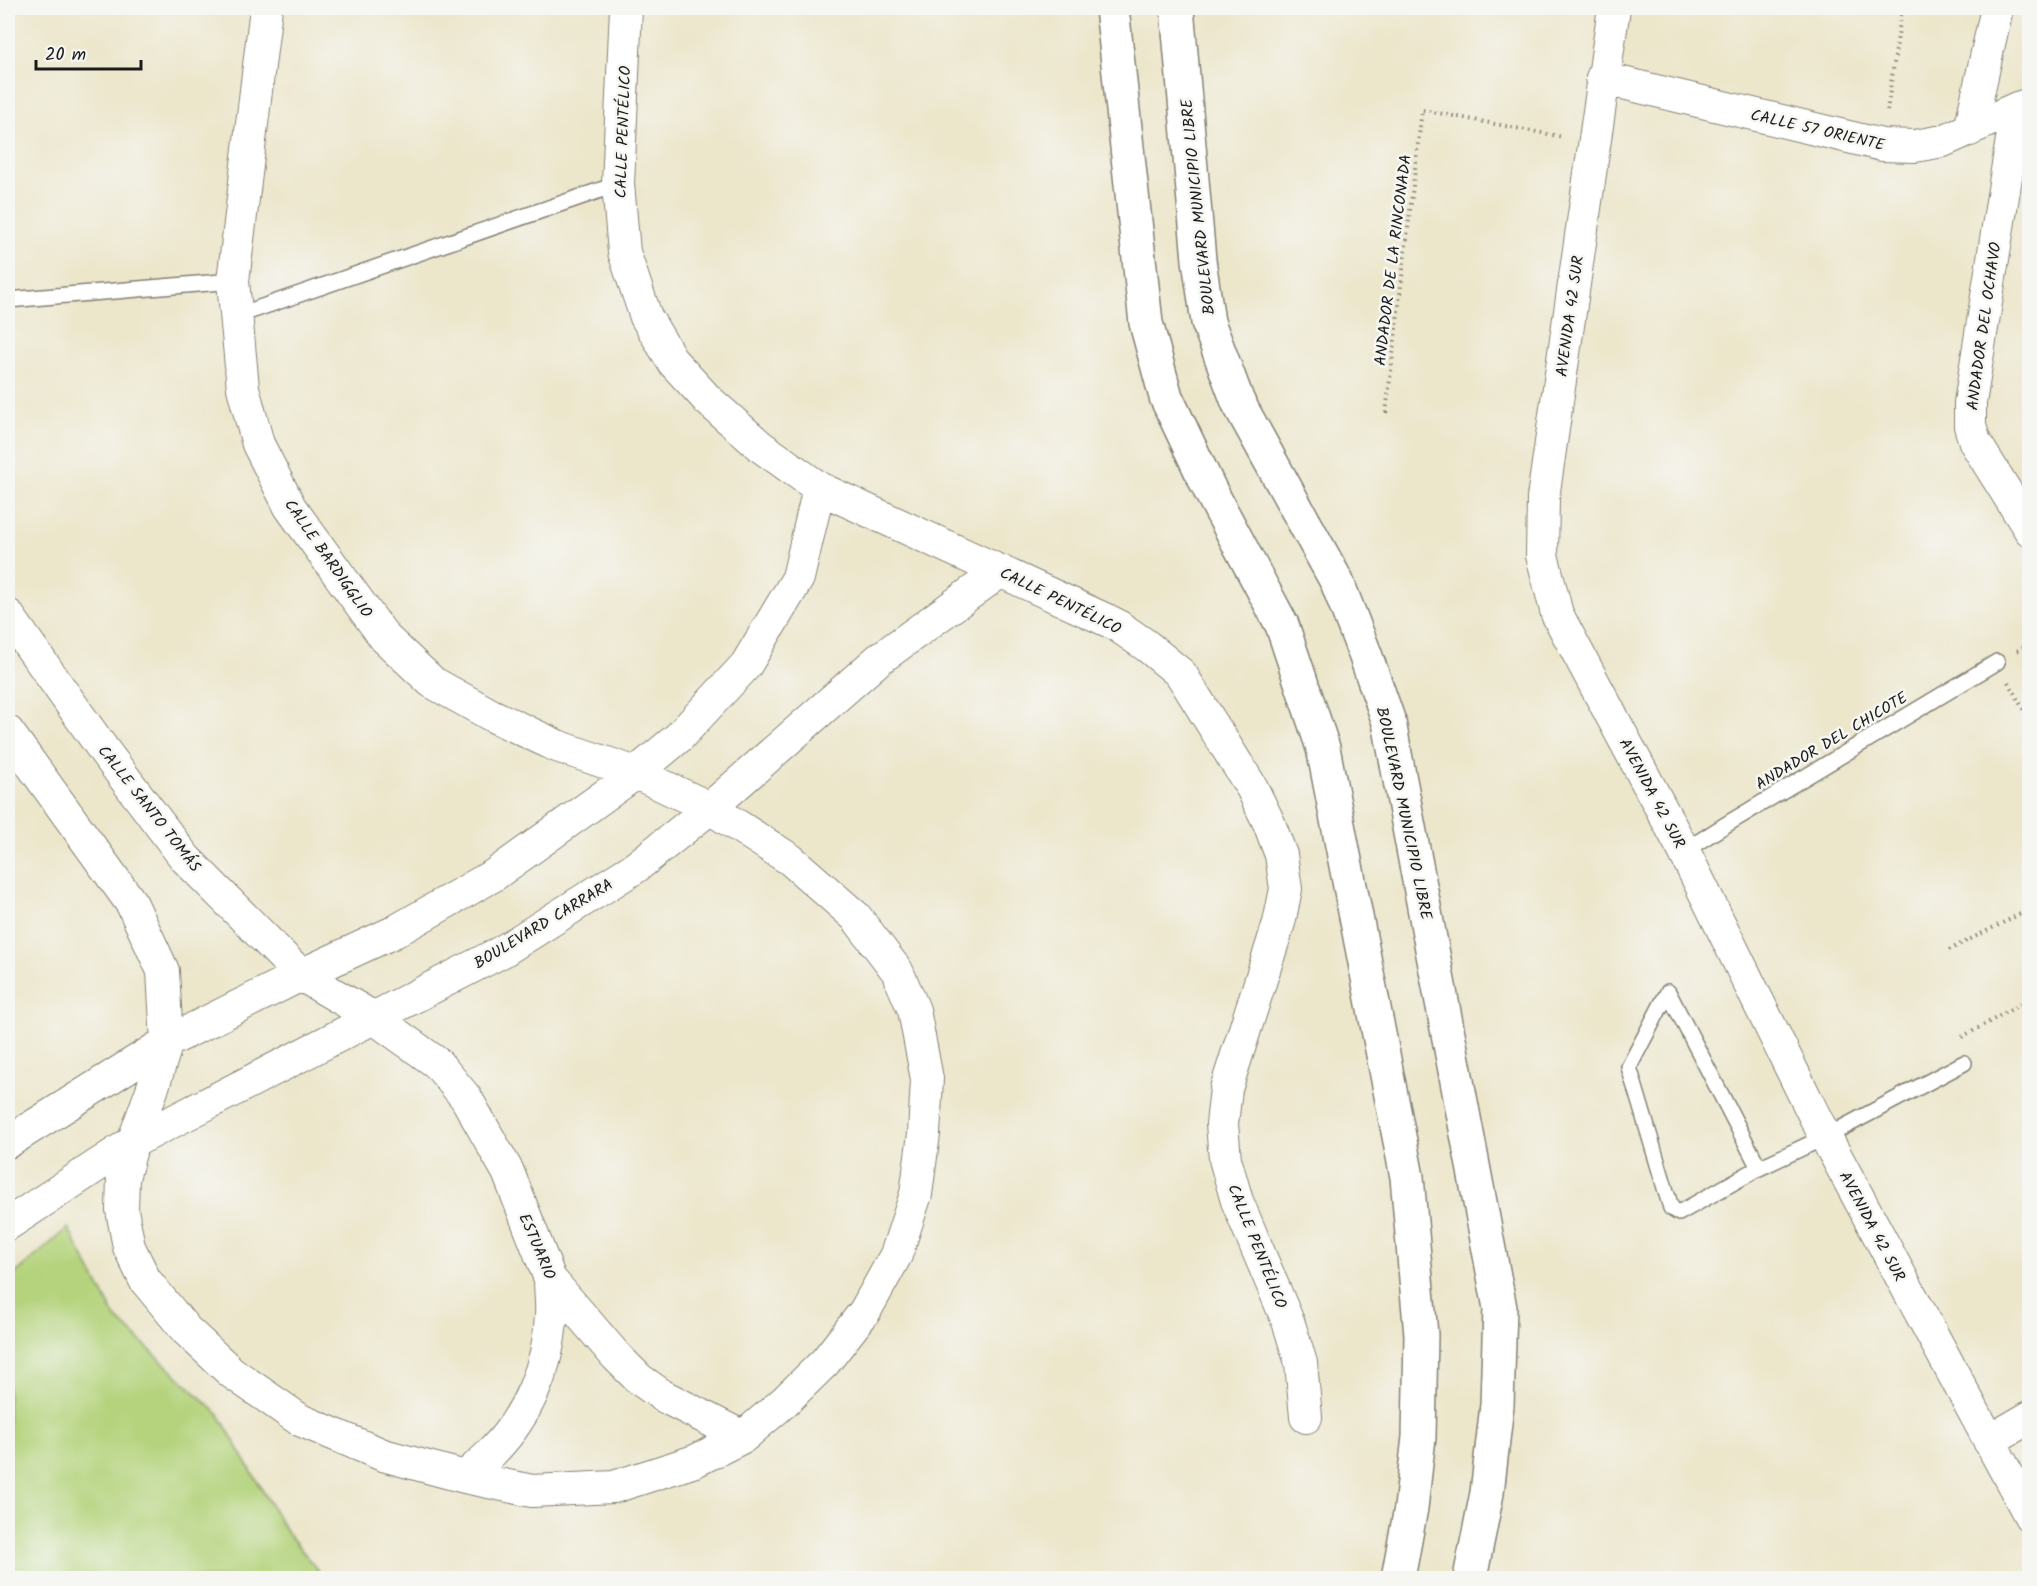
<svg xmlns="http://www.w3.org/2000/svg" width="2037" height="1586" font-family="Kalam,sans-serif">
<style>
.park{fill:#b4d37b;stroke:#68784c;stroke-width:1.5}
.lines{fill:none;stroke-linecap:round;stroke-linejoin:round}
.service-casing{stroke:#848174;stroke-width:18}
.minor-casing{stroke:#848174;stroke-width:34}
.secondary-casing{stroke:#848174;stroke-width:36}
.path{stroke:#848174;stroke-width:4;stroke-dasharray:1.5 4.5;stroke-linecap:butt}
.service{stroke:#fff;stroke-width:15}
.minor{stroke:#fff;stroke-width:32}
.secondary{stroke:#fff;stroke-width:33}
.labels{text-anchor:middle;stroke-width:5;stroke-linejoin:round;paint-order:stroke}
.street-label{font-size:16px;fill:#1c1c1c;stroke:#f6f6f2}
</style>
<rect width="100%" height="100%" fill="#f6f6f2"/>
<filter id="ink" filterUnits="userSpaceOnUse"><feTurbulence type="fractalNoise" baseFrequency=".0167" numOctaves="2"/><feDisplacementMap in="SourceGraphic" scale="12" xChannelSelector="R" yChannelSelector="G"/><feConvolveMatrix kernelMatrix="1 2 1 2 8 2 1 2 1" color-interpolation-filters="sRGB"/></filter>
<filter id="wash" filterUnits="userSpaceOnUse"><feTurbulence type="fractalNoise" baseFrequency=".008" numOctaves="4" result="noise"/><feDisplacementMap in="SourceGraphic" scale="24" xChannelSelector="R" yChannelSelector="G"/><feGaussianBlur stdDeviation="1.35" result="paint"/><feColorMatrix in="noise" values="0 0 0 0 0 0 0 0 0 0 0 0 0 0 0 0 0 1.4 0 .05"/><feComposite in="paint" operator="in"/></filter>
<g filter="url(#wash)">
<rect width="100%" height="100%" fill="#ece6cb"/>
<!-- park -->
<path class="park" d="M68,1228L116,1318L219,1415L286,1531L324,1578H8V1280Z"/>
</g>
<g filter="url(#ink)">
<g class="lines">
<!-- service casing -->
<g class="service-casing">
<path id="service" d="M8,300L233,281
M236,316L618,184
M1684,851L1722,827L1997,662
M1668,992L1629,1067L1671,1208L1679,1213L1759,1168L1825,1137L1964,1063
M1668,992L1759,1168"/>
</g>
<!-- minor casing -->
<g class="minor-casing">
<path id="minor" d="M626,8L618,184L624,252L646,317L673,362L708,400L760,446L819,488L1115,624L1147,646L1181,674L1252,788L1269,823L1281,855L1286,889L1279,923L1226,1089L1222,1124L1225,1159L1237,1201L1289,1324L1301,1363L1306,1417
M1614,8L1543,498L1542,555L1557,614L1684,851L1816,1119L2030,1516
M1602,78L1882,145L1915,146L1943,141L2017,108L2030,104
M2017,108L1970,403V426L1975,442L2030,530
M1970,130L1997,8
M8,615L105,752L185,858L301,975L374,1018L437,1063L466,1098L508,1172L550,1279L616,1356L639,1379L663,1396L743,1437
M8,732L132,904L163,971L167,1042L152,1090L133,1142L123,1178L122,1210L129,1247L145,1280L186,1330L231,1372L300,1420L383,1455L465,1477L532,1491L614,1487L695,1461L743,1437L784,1402L825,1362L865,1311L896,1255L916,1194L924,1134L927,1079L914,1010L897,971L856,917L791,860L710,808L636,773L557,746L491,715L432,682L385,638L342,579L290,507L258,444L243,388L233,281L266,8
M8,1142L167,1042L301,975L394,932L494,875L636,773L679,737L746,665L798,578L819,488
M8,1224L133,1142L503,951L636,867L710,808L878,660L1001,571
M1989,1441L2030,1417
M465,1477C474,1469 484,1461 492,1452C527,1417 549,1366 551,1316C552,1304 550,1292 550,1279"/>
</g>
<!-- secondary casing -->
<g class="secondary-casing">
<path id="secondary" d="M1112,8L1146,323L1166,397L1210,490L1282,625L1323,748L1407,1177L1421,1335L1419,1437L1411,1508L1398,1578
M1177,8L1199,260L1208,322L1238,402L1337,582L1365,654L1389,722L1500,1308L1497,1405L1487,1493L1470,1578"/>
</g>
<!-- path -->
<path class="path" d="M1887,111L1902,8
M1386,413L1422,110L1563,137
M2017,651L2030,644
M2008,682L2030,721
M1949,950L2030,909
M1962,1037L2030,999"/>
<!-- service -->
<use href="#service" class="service"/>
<!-- minor -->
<use href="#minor" class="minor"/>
<!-- secondary -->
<use href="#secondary" class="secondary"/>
</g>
</g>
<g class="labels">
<!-- street labels -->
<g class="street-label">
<text transform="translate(1818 129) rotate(13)" y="6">CALLE 57 ORIENTE</text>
<text transform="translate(622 132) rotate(-88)" y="6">CALLE PENTÉLICO</text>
<text transform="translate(1197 207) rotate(-96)" y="6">BOULEVARD MUNICIPIO LIBRE</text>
<text transform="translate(1392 260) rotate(-83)" y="6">ANDADOR DE LA RINCONADA</text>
<text transform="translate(1569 316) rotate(-82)" y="6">AVENIDA 42 SUR</text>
<text transform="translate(1983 326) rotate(-82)" y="6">ANDADOR DEL OCHAVO</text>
<text transform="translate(329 558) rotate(55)" y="6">CALLE BARDIGGLIO</text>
<text transform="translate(1061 600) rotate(26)" y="6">CALLE PENTÉLICO</text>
<text transform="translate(1831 740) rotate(-31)" y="6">ANDADOR DEL CHICOTE</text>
<text transform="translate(1653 793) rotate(62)" y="6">AVENIDA 42 SUR</text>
<text transform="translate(150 808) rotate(52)" y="6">CALLE SANTO TOMÁS</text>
<text transform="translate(1405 813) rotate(78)" y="6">BOULEVARD MUNICIPIO LIBRE</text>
<text transform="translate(543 923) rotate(-31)" y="6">BOULEVARD CARRARA</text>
<text transform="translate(1873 1226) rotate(62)" y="6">AVENIDA 42 SUR</text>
<text transform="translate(538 1246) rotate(67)" y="6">ESTUARIO</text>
<text transform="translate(1258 1246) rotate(68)" y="6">CALLE PENTÉLICO</text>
</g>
</g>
<!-- margin -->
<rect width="2037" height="1586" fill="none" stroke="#f6f6f2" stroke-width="30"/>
<!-- scale -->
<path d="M36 60v9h105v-9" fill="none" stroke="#1c1c1c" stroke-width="3"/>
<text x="45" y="60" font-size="18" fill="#1c1c1c" stroke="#f6f6f2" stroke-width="4.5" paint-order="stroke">20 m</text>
</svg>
